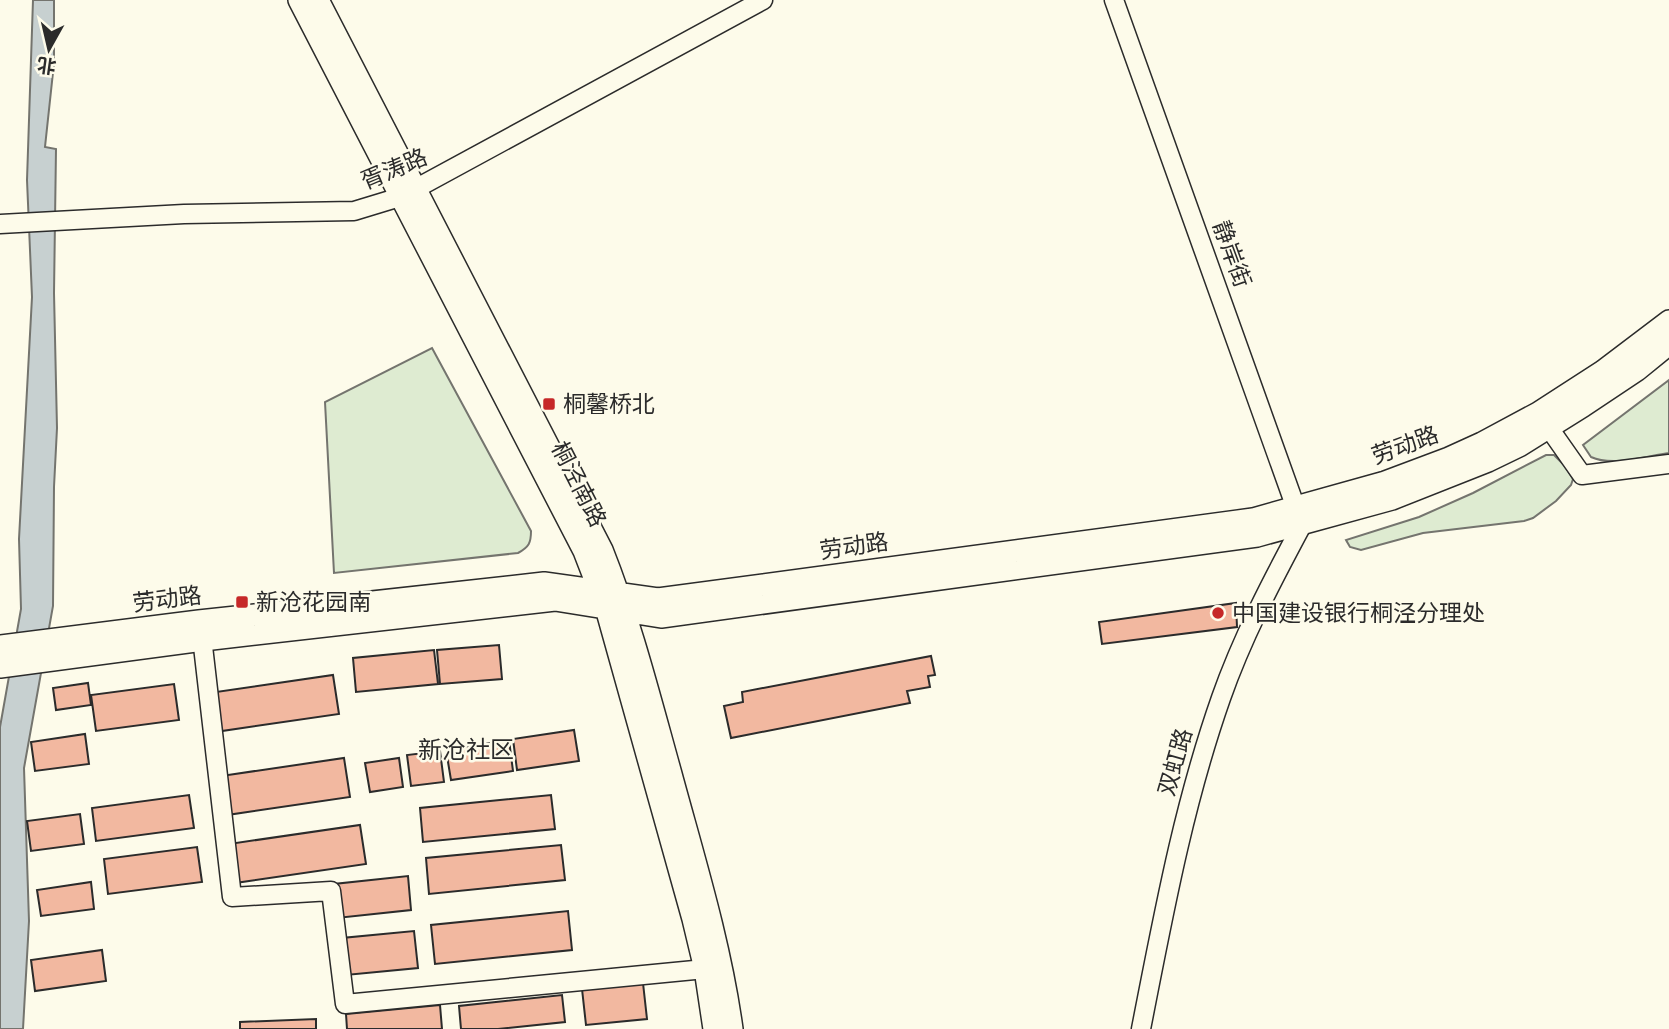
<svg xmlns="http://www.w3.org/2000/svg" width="1669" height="1029" font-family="Karla,'Noto Sans SC',sans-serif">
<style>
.green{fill:#deebd1;stroke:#74746e;stroke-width:2}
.water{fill:#c7d0d0;stroke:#74746e;stroke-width:2}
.building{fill:#f2b8a0;stroke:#2b2b2b;stroke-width:2}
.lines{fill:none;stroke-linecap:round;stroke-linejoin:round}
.minor-casing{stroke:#2b2b2b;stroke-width:21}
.major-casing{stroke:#2b2b2b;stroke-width:24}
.minor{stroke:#fdfbea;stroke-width:18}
.major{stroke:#fdfbea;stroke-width:21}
.poi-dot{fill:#c62828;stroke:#fdfbea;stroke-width:2.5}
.labels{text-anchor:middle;stroke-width:5;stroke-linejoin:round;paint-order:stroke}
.street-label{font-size:23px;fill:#2b2b2b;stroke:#fdfbea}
.poi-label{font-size:23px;fill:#2b2b2b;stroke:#fdfbea;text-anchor:start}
.neighbourhood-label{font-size:24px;fill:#2b2b2b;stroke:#fdfbea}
</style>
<rect width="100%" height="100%" fill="#fdfbea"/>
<!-- green -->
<path class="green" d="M432,348L531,531C531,543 529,547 518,553L334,573L325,402Z
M1669,380V453C1646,456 1613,467 1591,457L1583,445Z
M1546,455H1554L1565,466L1573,479L1571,485L1556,501L1533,518L1524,521L1423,533L1361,550L1350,547L1346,540L1419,517L1473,493Z"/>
<!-- water -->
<path class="water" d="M33,0H54V63L45,147L56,149L54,293L57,428L54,487L53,606L24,768L29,921L23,1029H0V727L21,609L19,539L32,297L27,180Z"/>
<!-- building -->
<path class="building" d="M1236,603L1237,627L1102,644L1099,622Z
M499,645L502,679L440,684L437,650Z
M434,650L438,684L356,692L353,658Z
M931,656L935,675L928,676L930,687L907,691L910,703L731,738L724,706L743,702L742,692Z
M333,675L339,714L215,732L209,693Z
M88,683L91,705L56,710L53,688Z
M174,684L179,720L96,731L91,695Z
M574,730L579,761L517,770L513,739Z
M85,734L89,764L35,771L31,742Z
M509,740L513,771L451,780L446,750Z
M440,751L444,782L411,786L407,755Z
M344,758L350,797L227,815L221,776Z
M399,758L403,787L370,792L365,763Z
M189,795L194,828L96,841L92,808Z
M551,795L555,829L423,842L420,808Z
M80,814L84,844L31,851L27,821Z
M360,825L366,864L235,883L229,844Z
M561,845L565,880L429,894L426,858Z
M197,847L202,882L108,894L104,859Z
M408,876L411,910L337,918L334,884Z
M91,882L94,909L41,916L37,890Z
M568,911L572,950L435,964L431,925Z
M414,931L418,968L346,975L342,938Z
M102,950L106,981L35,991L31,960Z
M643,983L647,1019L586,1025L582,989Z
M562,995L565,1022L498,1029H461L459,1006Z
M440,1005L442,1029H347L346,1014Z
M316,1019V1029H240V1022Z"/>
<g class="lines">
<!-- minor casing -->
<g class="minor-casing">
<path id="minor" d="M1114,0L1302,525C1272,581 1242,638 1221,698C1183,806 1163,917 1141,1029
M0,224L184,214L354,211L400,197L415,189L763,0
M1542,418L1582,475L1669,464
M201,629L232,897L331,891L345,1004L705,969"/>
</g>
<!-- major casing -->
<g class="major-casing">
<path id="major" d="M299,0L584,551L606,608L693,919L705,969L714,1029
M318,0L602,550C631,623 650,699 671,774C694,859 720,942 732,1029
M0,646L199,621L544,583L658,599L1253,519L1385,482L1449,458L1482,443L1538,413L1603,371L1669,321
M0,667L203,640L555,600L661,617L1257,536L1392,499L1488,461L1519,446L1583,406L1637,370L1669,344"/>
</g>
<!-- minor -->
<use href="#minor" class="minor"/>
<!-- major -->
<use href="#major" class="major"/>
</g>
<!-- markers -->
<g class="poi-dot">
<rect x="542" y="397" width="14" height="14" rx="3.5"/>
<rect x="235" y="595" width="14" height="14" rx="3.5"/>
<circle cx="1218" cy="613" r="7"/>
</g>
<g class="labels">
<!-- street labels -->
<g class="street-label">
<text transform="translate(394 169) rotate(-23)" y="8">胥涛路</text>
<text transform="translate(1232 254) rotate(70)" y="8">静岸街</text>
<text transform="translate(1405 445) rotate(-20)" y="8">劳动路</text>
<text transform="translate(579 484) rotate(63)" y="8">桐泾南路</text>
<text transform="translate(854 546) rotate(-8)" y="8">劳动路</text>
<text transform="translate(167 599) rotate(-7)" y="8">劳动路</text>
<text transform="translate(1175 762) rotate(-74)" y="8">双虹路</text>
</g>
<!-- poi labels -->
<g class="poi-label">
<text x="563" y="412">桐馨桥北</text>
<text x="256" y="610">新沧花园南</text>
<text x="1232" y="621">中国建设银行桐泾分理处</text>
</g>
<!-- neighbourhood labels -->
<g class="neighbourhood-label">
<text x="466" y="758">新沧社区</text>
</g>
</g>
<!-- north arrow -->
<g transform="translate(49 49) rotate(188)" stroke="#fdfbea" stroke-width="5" paint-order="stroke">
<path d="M0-5L12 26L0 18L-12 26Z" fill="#2b2b2b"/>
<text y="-10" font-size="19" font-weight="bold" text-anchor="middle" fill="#2b2b2b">北</text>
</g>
</svg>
